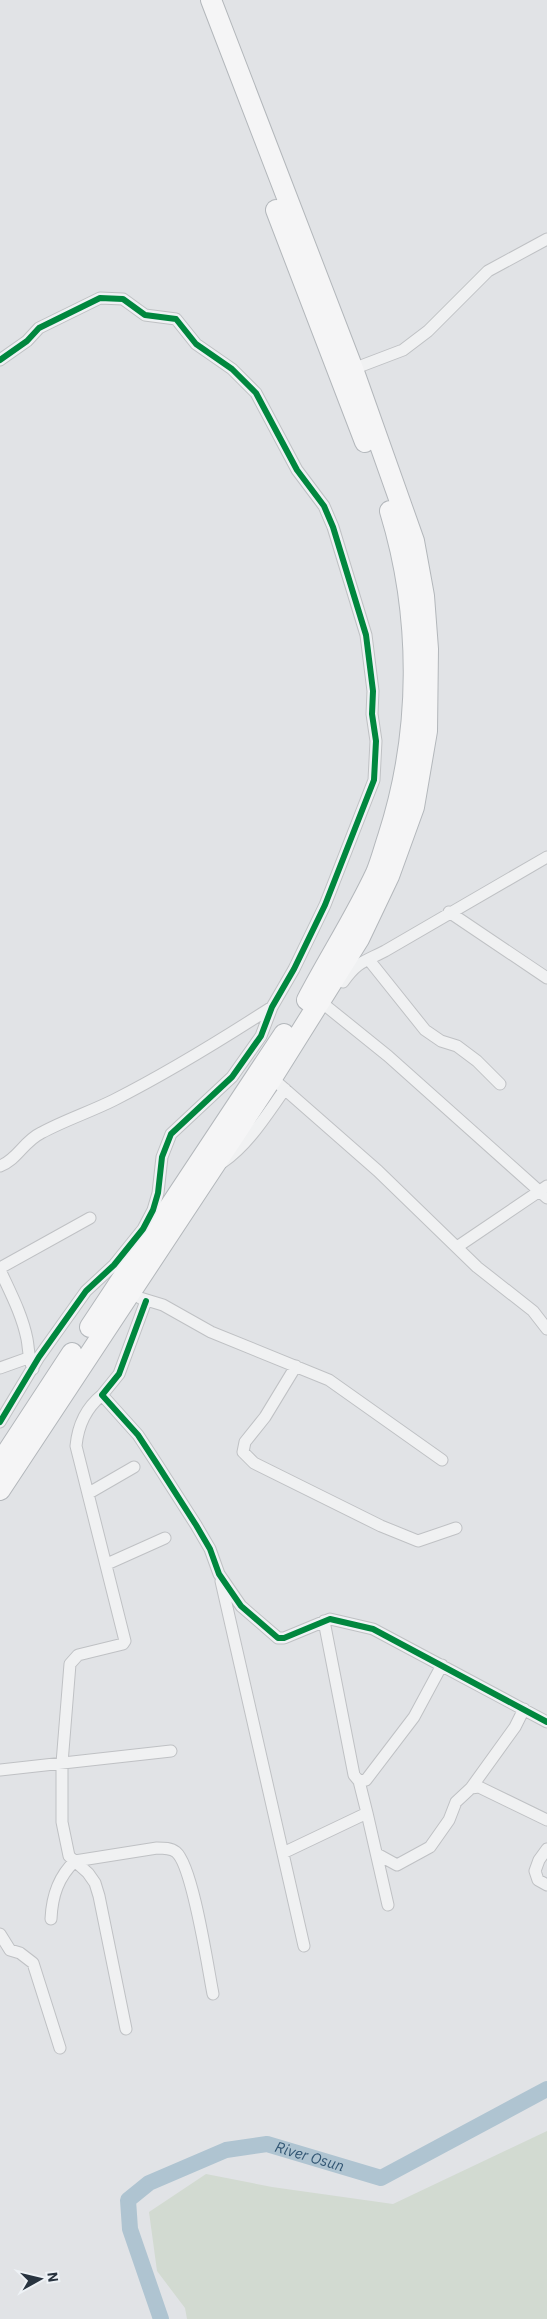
<svg xmlns="http://www.w3.org/2000/svg" width="547" height="2319" font-family="'IBM Plex Sans',sans-serif">
<style>
.green{fill:#d2dad1}
.lines{fill:none;stroke-linecap:round;stroke-linejoin:round}
.river{stroke:#afc4d1;stroke-width:16}
.street-casing{stroke:#bfc1c4;stroke-width:13}
.highway-casing{stroke:#b3b7bb;stroke-width:22}
.street{stroke:#f0f1f2;stroke-width:11}
.highway{stroke:#f5f5f6;stroke-width:20}
.cycleway-casing{stroke:#eef2f6;stroke-width:9}
.cycleway{stroke:#00873e;stroke-width:6}
.labels{text-anchor:middle;stroke-width:4;stroke-linejoin:round;paint-order:stroke}
.water-label{font-size:15px;font-style:italic;fill:#325673;stroke:#eef2f6}
</style>
<rect width="100%" height="100%" fill="#e1e3e6"/>
<!-- green -->
<path class="green" d="M547,2131V2319H187L185,2308L157,2271L149,2212L206,2174L272,2187L393,2204Z"/>
<g class="lines">
<!-- river -->
<path class="river" id="s1" d="M161,2319L130,2229L128,2200L149,2183L226,2150L267,2144L381,2178L547,2089"/>
<!-- street casing -->
<g class="street-casing">
<path id="street" d="M0,360L27,341L39,328L100,298L123,299L145,315L176,319L196,344L232,369L256,393L297,470L324,506L333,527L366,635L373,691L372,714L376,741L374,780L325,905L294,969L272,1007L261,1036L232,1077L171,1134L162,1157L158,1193L153,1210L143,1229L114,1265L86,1291L39,1357L0,1422
M353,369L403,350L428,331L488,271L547,239
M449,912L547,978
M369,960L425,1030L441,1041L457,1046L477,1061L500,1084
M343,982C358,961 364,962 385,951L547,857
M319,1003L326,1006L388,1056L547,1198
M272,1078L378,1171L477,1267L533,1311L547,1329
M223,1162C249,1144 267,1114 285,1089
M0,1166C17,1160 24,1141 41,1133C65,1120 90,1112 114,1100C169,1072 221,1040 272,1007
M457,1247L547,1186
M0,1268L90,1218
M0,1270C10,1292 22,1314 27,1339C29,1349 28,1358 33,1369
M140,1298L163,1305L211,1332L329,1380L442,1460
M146,1301L119,1374L102,1395L138,1435L157,1464L196,1525L210,1549L219,1574L241,1606L278,1638H284L330,1619L373,1629L547,1722
M296,1366L265,1417L245,1442L243,1452L254,1463L381,1526L418,1541L456,1528
M0,1368L28,1358
M102,1395C86,1408 78,1425 76,1446L125,1641L123,1644L78,1655L70,1664L62,1763V1822L69,1856L88,1873L95,1883L99,1896L126,2029
M89,1493L134,1467
M107,1564L165,1538
M221,1581L304,1946
M324,1621L354,1775L359,1781L366,1780L414,1717L442,1665
M0,1770L171,1751
M471,1788L515,1727L524,1709
M367,1813L388,1905
M547,1849L539,1860L535,1871L538,1880L547,1885
M283,1853L367,1813L359,1781
M377,1854L397,1865L430,1847L449,1820L456,1802L471,1788L479,1787L547,1820
M51,1919C52,1896 58,1877 75,1861L157,1848C164,1848 171,1848 176,1852C193,1866 208,1969 213,1994
M0,1934L10,1950L20,1953L33,1963L60,2048"/>
</g>
<!-- highway casing -->
<g class="highway-casing">
<path id="highway" d="M276,210L365,442
M307,1000C329,958 356,916 376,873C381,861 384,849 388,837C422,732 422,616 390,511
M90,1327L284,1034
M0,1463L72,1353
M0,1490L272,1078L359,939L389,876L414,807L427,731L428,649L424,596L414,541L353,369L211,0"/>
</g>
<!-- street -->
<use href="#street" class="street"/>
<!-- highway -->
<use href="#highway" class="highway"/>
<!-- cycleway casing -->
<g class="cycleway-casing">
<path id="cycleway" d="M0,360L27,341L39,328L100,298L123,299L145,315L176,319L196,344L232,369L256,393L297,470L324,506L333,527L366,635L373,691L372,714L376,741L374,780L325,905L294,969L272,1007L261,1036L232,1077L171,1134L162,1157L158,1193L153,1210L143,1229L114,1265L86,1291L39,1357L0,1422
M146,1301L119,1374L102,1395L138,1435L157,1464L196,1525L210,1549L219,1574L241,1606L278,1638H284L330,1619L373,1629L547,1722"/>
</g>
<!-- cycleway -->
<use href="#cycleway" class="cycleway"/>
</g>
<g class="labels">
<!-- water labels -->
<g class="water-label">
<text dy="5" stroke="none"><textPath href="#s1" startOffset="321">River Osun</textPath></text>
</g>
</g>
<!-- north arrow -->
<g transform="translate(40 2279) rotate(82)" stroke="#eef2f6" stroke-width="4" paint-order="stroke">
<path d="M0-4L9 19L0 12L-9 19Z" fill="#28333f"/>
<text y="-8" font-size="14" font-weight="bold" text-anchor="middle" fill="#28333f">N</text>
</g>
</svg>
